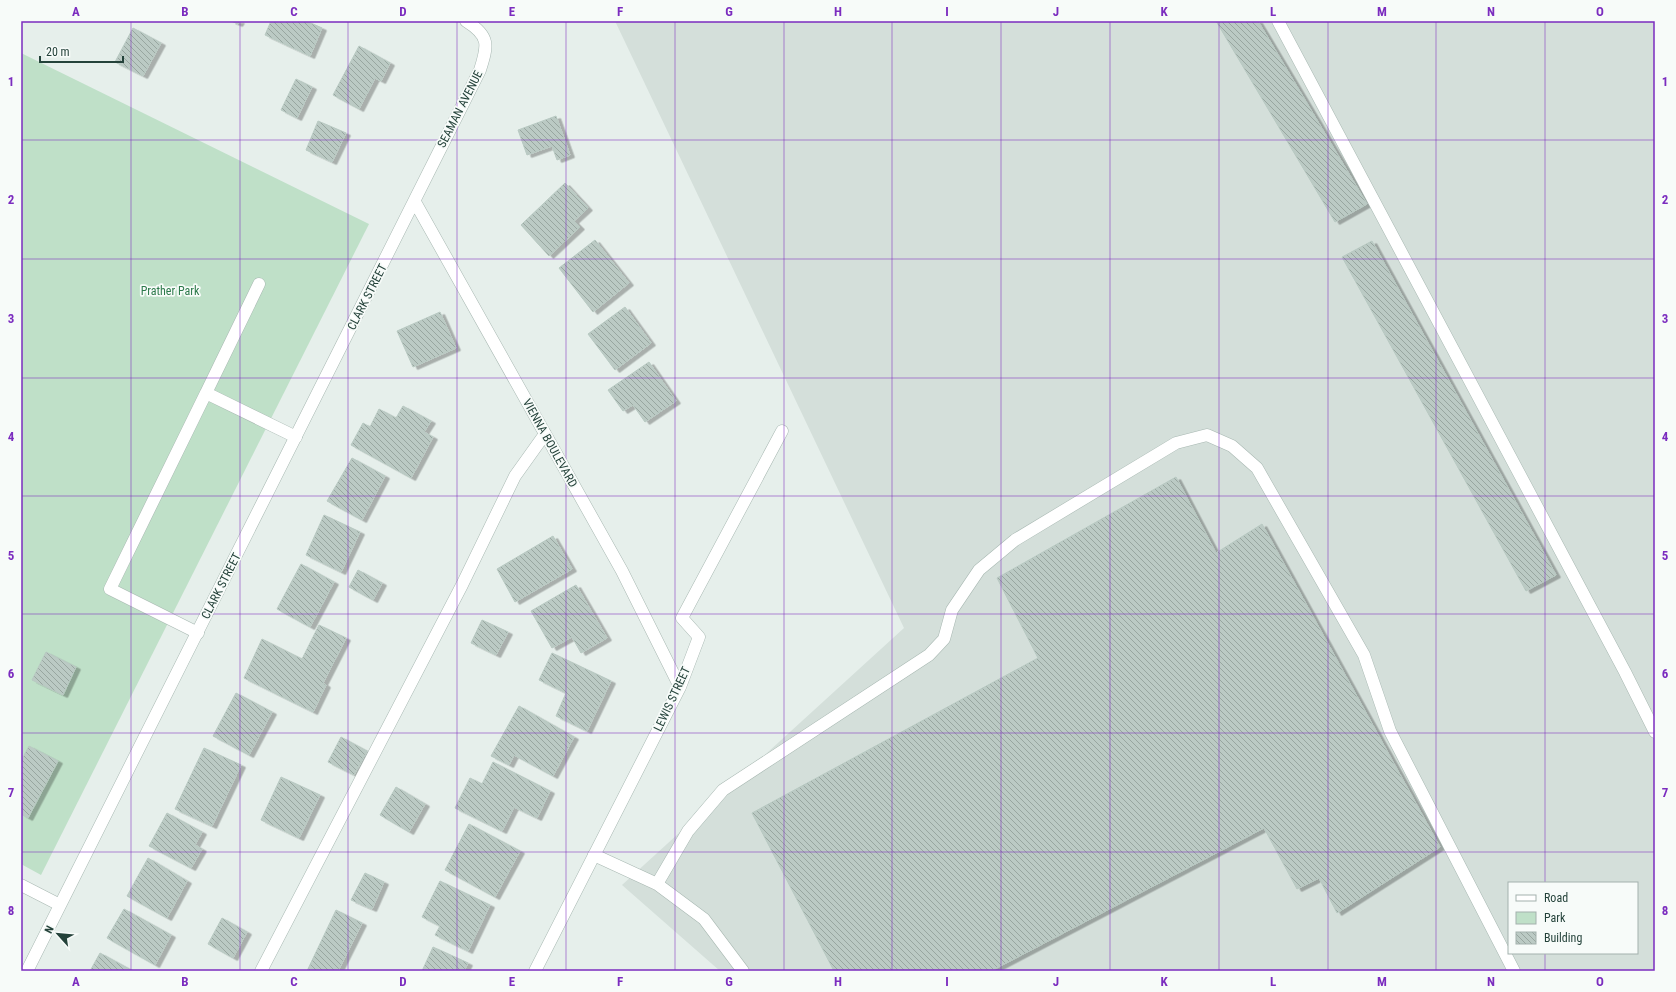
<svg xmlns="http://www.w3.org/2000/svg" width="1676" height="992" font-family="'Roboto Condensed',sans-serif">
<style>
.built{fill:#d4dfda;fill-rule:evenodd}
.park{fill:#bfe0c8}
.building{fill:url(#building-back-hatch);stroke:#b8c9c2;filter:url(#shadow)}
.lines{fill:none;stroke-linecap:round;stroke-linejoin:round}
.lane-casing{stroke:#a8b8b2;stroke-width:13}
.street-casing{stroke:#a8b8b2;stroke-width:13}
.lane{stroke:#fff;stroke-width:12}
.street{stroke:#fff;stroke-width:12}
.grid{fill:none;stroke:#7b2cbf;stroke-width:1;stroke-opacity:0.55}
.labels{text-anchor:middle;stroke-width:3.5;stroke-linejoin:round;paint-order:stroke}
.street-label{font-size:12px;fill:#24423a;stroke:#f7fbf9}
.park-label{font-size:12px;fill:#2d7a4b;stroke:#f7fbf9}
.neatline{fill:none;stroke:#7b2cbf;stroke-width:1.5}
.grid-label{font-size:13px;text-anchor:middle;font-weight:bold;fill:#7b2cbf}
</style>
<defs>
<pattern id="building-back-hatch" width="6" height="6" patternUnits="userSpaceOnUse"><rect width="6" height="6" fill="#bbcac4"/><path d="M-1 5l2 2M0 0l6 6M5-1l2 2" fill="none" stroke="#98a6a0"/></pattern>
<filter id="shadow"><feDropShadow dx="4.5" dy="2.5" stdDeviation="0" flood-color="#0004"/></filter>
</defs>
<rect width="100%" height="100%" fill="#e6efeb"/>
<!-- built -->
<path class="built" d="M615,21H1655V971H720L622,885L904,628ZM1509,883H1637V953H1509Z"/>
<!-- park -->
<path class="park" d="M21,53L369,224L41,875L21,864Z"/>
<!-- building -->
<path class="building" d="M231,21H240L238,24Z
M271,21H306L322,28L310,56L265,35Z
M1216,21H1258L1367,204L1335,222Z
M133,28L161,43L143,76L115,62Z
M359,46L390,63L381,81L375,78L359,109L333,95Z
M296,79L312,87L297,118L281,110Z
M556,116L570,155L557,160L552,146L527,155L518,130Z
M318,121L346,133L332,162L306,150Z
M565,183L588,208L574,221L580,227L549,256L521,225Z
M595,240L629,283L593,312L559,268Z
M1372,241L1556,575L1526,591L1342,257Z
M625,307L651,343L615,370L588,334Z
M440,312L456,348L413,367L397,331Z
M649,362L676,401L645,422L633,405L623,411L608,390Z
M403,406L431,421L424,432L433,437L411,478L351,445L363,423L370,427L379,409L396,418Z
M352,458L385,476L362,520L327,501Z
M1176,477L1216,553L1262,524L1440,847L1337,913L1319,878L1297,889L1264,828L991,971H834L752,813L1038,658L997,578Z
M324,515L360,532L341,572L306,555Z
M553,536L572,569L515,602L497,569Z
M301,564L334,582L310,627L277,609Z
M358,570L382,583L373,600L349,587Z
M576,585L607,638L581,653L572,637L552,648L531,611Z
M482,620L508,632L496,655L471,643Z
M319,625L346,638L323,683L326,685L313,712L244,678L262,639L302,659Z
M46,652L76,667L63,695L32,680Z
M552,653L611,681L587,731L556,716L566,693L539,680Z
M236,693L272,712L249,755L213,736Z
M519,706L574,737L553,776L514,755L509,765L491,756Z
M341,737L367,751L354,775L328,762Z
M29,746L58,761L28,818L21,814V761Z
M204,748L241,765L212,826L175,809Z
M493,762L550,791L537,818L514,807L502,831L455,808L470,778L482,784Z
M281,777L320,795L299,838L261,820Z
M396,787L425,804L409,832L380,815Z
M167,813L202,832L195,845L202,849L191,868L149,846Z
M469,824L520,851L495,897L445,870Z
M148,858L187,881L167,918L127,896Z
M365,873L384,882L372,909L351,900Z
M440,881L490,905L468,951L435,935L440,926L422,917Z
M124,909L171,935L155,965L107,938Z
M336,910L362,923L338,971H307Z
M222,918L247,932L233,958L208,944Z
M433,947L468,963L464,971H422Z
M100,953L133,971H90Z"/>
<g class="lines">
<!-- lane casing -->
<g class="lane-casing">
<path id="lane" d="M1278,21L1625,672L1655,732
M206,393L259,284
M198,633L110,589L206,393L296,437
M594,855L657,884L704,919L743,971
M657,884L688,831L723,790L929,655L944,639L952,610L979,570L1015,540L1176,443L1207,435L1232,446L1257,468L1364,655L1390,731L1514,971
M261,971L462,585L515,476L545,434"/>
</g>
<!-- street casing -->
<g class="street-casing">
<path id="street" d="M415,202L622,571L680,687
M21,885L60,905
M27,971L480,70C488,45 490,36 466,21
M535,971L680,687L699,637L682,618L782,431"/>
</g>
<!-- lane -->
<use href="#lane" class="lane"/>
<!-- street -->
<use href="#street" class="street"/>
</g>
<!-- grid -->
<path class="grid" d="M131,21V971M240,21V971M348,21V971M457,21V971M566,21V971M675,21V971M784,21V971M892,21V971M1001,21V971M1110,21V971M1219,21V971M1328,21V971M1436,21V971M1545,21V883M21,140H1655M21,259H1655M21,378H1655M21,496H1655M21,614H1655M21,733H1655M21,852H1655M1545,953V971"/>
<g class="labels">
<!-- street labels -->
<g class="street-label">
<text transform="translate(460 109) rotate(-63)" y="4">SEAMAN AVENUE</text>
<text transform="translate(367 297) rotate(-63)" y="4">CLARK STREET</text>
<text transform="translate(550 443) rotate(61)" y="4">VIENNA BOULEVARD</text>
<text transform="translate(221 586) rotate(-63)" y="4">CLARK STREET</text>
<text transform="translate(672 699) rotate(-65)" y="4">LEWIS STREET</text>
</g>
<!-- park labels -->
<g class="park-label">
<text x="170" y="295">Prather Park</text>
</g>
</g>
<!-- border -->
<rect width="1676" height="992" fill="none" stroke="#f7fbf9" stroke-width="44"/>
<!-- legend -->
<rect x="1508" y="882" width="130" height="72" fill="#f7fbf9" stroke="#a3b1ad"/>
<rect x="1516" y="895" width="20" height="6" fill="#ffffff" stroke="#a3b1ad"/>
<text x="1544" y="902" font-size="12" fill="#24423a">Road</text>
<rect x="1516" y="912" width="20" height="12" fill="#bfe0c8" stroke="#a3b1ad"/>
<text x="1544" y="922" font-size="12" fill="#24423a">Park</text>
<rect x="1516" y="932" width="20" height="12" fill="url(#building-back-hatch)" stroke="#a3b1ad"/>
<text x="1544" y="942" font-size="12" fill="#24423a">Building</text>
<!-- north arrow -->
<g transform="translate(58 934) rotate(297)" stroke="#f7fbf9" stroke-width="3" paint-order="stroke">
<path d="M0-3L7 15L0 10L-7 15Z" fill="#24423a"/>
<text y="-6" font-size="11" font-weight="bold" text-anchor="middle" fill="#24423a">N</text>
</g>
<!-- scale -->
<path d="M40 56v6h83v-6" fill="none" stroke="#24423a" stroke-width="2"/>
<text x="46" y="56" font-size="12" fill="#24423a" stroke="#f7fbf9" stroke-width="3" paint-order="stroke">20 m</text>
<rect x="22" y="22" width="1632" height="948" class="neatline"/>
<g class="grid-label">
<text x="76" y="16">A</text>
<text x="185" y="16">B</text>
<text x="294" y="16">C</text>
<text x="403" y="16">D</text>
<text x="512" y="16">E</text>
<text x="620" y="16">F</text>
<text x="729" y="16">G</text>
<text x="838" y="16">H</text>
<text x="947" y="16">I</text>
<text x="1056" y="16">J</text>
<text x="1164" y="16">K</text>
<text x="1273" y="16">L</text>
<text x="1382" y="16">M</text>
<text x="1491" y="16">N</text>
<text x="1600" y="16">O</text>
<text x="11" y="86">1</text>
<text x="1665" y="86">1</text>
<text x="11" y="204">2</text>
<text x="1665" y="204">2</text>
<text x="11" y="323">3</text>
<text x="1665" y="323">3</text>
<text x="11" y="441">4</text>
<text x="1665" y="441">4</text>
<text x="11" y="560">5</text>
<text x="1665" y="560">5</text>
<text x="11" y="678">6</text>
<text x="1665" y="678">6</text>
<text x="11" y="797">7</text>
<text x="1665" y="797">7</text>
<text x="11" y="915">8</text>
<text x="1665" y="915">8</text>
<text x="76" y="986">A</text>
<text x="185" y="986">B</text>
<text x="294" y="986">C</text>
<text x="403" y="986">D</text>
<text x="512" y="986">E</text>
<text x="620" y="986">F</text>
<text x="729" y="986">G</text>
<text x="838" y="986">H</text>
<text x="947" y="986">I</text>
<text x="1056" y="986">J</text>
<text x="1164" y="986">K</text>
<text x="1273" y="986">L</text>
<text x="1382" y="986">M</text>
<text x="1491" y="986">N</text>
<text x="1600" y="986">O</text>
</g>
</svg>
